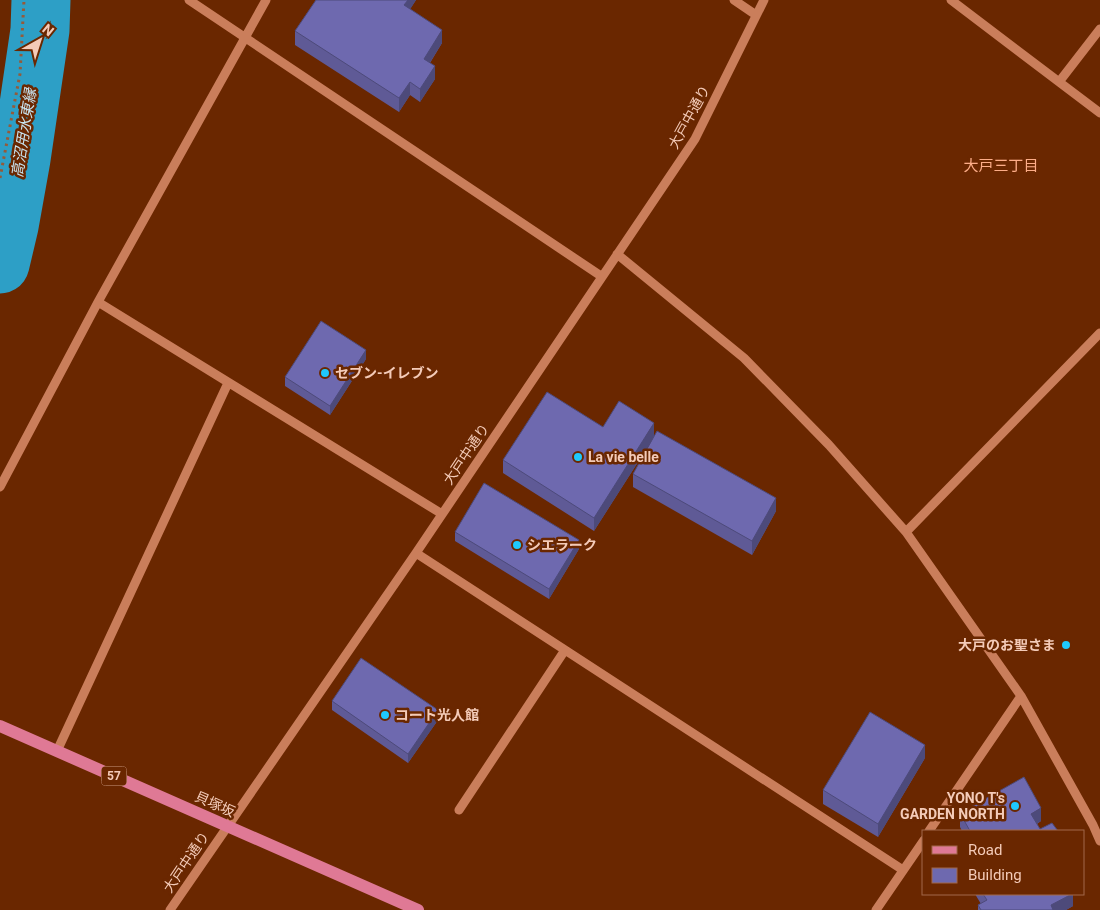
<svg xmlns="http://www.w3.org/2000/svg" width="1100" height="910" font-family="Roboto,'Noto Sans JP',sans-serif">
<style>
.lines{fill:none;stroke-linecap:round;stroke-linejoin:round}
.river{stroke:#2d9fc6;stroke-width:59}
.path{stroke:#955a39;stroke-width:3;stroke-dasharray:2.5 4;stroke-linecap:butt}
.minor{stroke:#ca7e5b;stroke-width:9}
.major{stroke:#df7995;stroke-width:12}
.wall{fill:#5f5a96}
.shaded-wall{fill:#4d4a7a}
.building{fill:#6e69af;stroke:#4d4a7a}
.poi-dot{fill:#1fc9fd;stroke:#6a2700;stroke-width:2}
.labels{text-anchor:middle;stroke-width:5;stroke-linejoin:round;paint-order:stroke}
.shield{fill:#6a2700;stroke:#cb9a81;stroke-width:1}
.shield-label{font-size:12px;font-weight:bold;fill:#f4cbb8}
.street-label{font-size:14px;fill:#f4cbb8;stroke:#6a2700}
.poi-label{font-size:14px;font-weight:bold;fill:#f4cbb8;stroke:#6a2700;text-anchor:start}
.water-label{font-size:15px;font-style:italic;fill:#c8e4f0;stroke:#6a2700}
.neighbourhood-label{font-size:15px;fill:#fdad88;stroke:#6a2700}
</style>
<rect width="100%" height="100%" fill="#6a2700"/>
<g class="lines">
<!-- river -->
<path class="river" d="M0,264L9,226L21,159L40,30L41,0"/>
<!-- path -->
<path class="path" d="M0,178L20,74L24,0"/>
<!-- minor -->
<path class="minor" d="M189,0L601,276
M734,0L756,15
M951,0L1100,113
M1059,82L1100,29
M617,254L744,358L829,445L906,532L1021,696L1093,825L1100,841
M98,302L442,514
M0,487L98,302L266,0
M906,532L1100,333
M416,553L903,870
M57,751L228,383
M459,810L565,650
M929,831L1021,696
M170,910L416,553L695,139L764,0
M876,910L924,840"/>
<!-- major -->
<path class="major" d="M0,726L418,910"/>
</g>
<!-- wall -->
<path class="wall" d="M316,0H416L410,9L442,43L430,63L435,79L420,102L410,95L399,112L295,45V31Z
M366,359L330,415L285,386V377Z
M603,427L654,437L594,531L503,473V460Z
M633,474L776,511L752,555L633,487Z
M455,532L579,549L549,599L455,541Z
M332,701L438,720L408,763L332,710Z
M925,758L878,837L823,804V790Z
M960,813L1041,821L1037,824L1040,829L1058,831H962L960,827Z
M975,894H1073V906L1066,910H978V905L981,904Z"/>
<!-- shaded-wall -->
<path class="shaded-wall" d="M408,0H416L404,19V5Z
M442,30V43L424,72V59Z
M435,66V79L420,102V89Z
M410,82V95L399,112V98Z
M366,350V359L330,415V406Z
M654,423V437L594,531V518Z
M776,498V511L752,555V541Z
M579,540V549L549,599V589Z
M438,710V720L408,763V754Z
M925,745V758L878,837V824Z
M1041,808V821L1031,827V814Z
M1072,894H1073V906L1066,910H1051V905Z"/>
<!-- building -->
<path class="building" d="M316,0H408L404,5L442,30L424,59L435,66L420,89L410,82L399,98L295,31Z
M321,321L366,350L330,406L285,377Z
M547,392L603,427L619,401L654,423L594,518L503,460Z
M657,431L776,498L752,541L633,474Z
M484,483L579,540L549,589L455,532Z
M361,658L438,710L408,754L332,701Z
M870,712L925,745L878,824L823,790Z
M1024,777L1041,808L1031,814L1040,829L1052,823L1058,831H970L960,813Z
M983,894H1072L1051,905L1053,910H981L978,905L987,900Z"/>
<!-- markers -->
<g class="poi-dot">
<circle cx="325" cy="373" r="5"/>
<circle cx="578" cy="457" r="5"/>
<circle cx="517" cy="545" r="5"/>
<circle cx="1066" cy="645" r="5"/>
<circle cx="385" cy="715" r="5"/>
<circle cx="1015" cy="806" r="5"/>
</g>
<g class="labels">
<!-- shield labels -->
<rect class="shield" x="101.5" y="766.5" width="25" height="19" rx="4"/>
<g class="shield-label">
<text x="114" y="780">57</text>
</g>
<!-- street labels -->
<g class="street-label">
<text transform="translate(689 117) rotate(-61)" y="5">大戸中通り</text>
<text transform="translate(466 454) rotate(-56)" y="5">大戸中通り</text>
<text transform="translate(215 804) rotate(24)" y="5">貝塚坂</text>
<text transform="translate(186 862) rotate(-56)" y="5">大戸中通り</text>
</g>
<!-- poi labels -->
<g class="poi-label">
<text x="335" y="378">セブン-イレブン</text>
<text x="588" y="462">La vie belle</text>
<text x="527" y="550">シエラーク</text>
<text x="1056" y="650" text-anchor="end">大戸のお聖さま</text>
<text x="395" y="720">コート光人館</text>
<text x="1005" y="803" text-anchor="end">YONO T's<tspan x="1005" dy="16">GARDEN NORTH</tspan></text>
</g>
<!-- water labels -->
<g class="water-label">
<text transform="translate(24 133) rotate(-81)" y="5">高沼用水東縁</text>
</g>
<!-- neighbourhood labels -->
<g class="neighbourhood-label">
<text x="1001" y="171">大戸三丁目</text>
</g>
</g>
<!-- legend -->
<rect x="922" y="830" width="162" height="65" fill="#6a2700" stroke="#a1694a"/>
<rect x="932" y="846" width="25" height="8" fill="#df7995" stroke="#a1694a"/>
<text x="968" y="855" font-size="15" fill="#f4cbb8">Road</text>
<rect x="932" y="868" width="25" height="15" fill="#6e69af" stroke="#a1694a"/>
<text x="968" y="880" font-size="15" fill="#f4cbb8">Building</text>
<!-- north arrow -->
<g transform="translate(40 40) rotate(39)" stroke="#6a2700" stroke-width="4" paint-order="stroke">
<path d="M0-4L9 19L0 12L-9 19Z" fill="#f4cbb8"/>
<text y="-8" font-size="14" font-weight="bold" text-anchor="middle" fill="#f4cbb8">N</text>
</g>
</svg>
